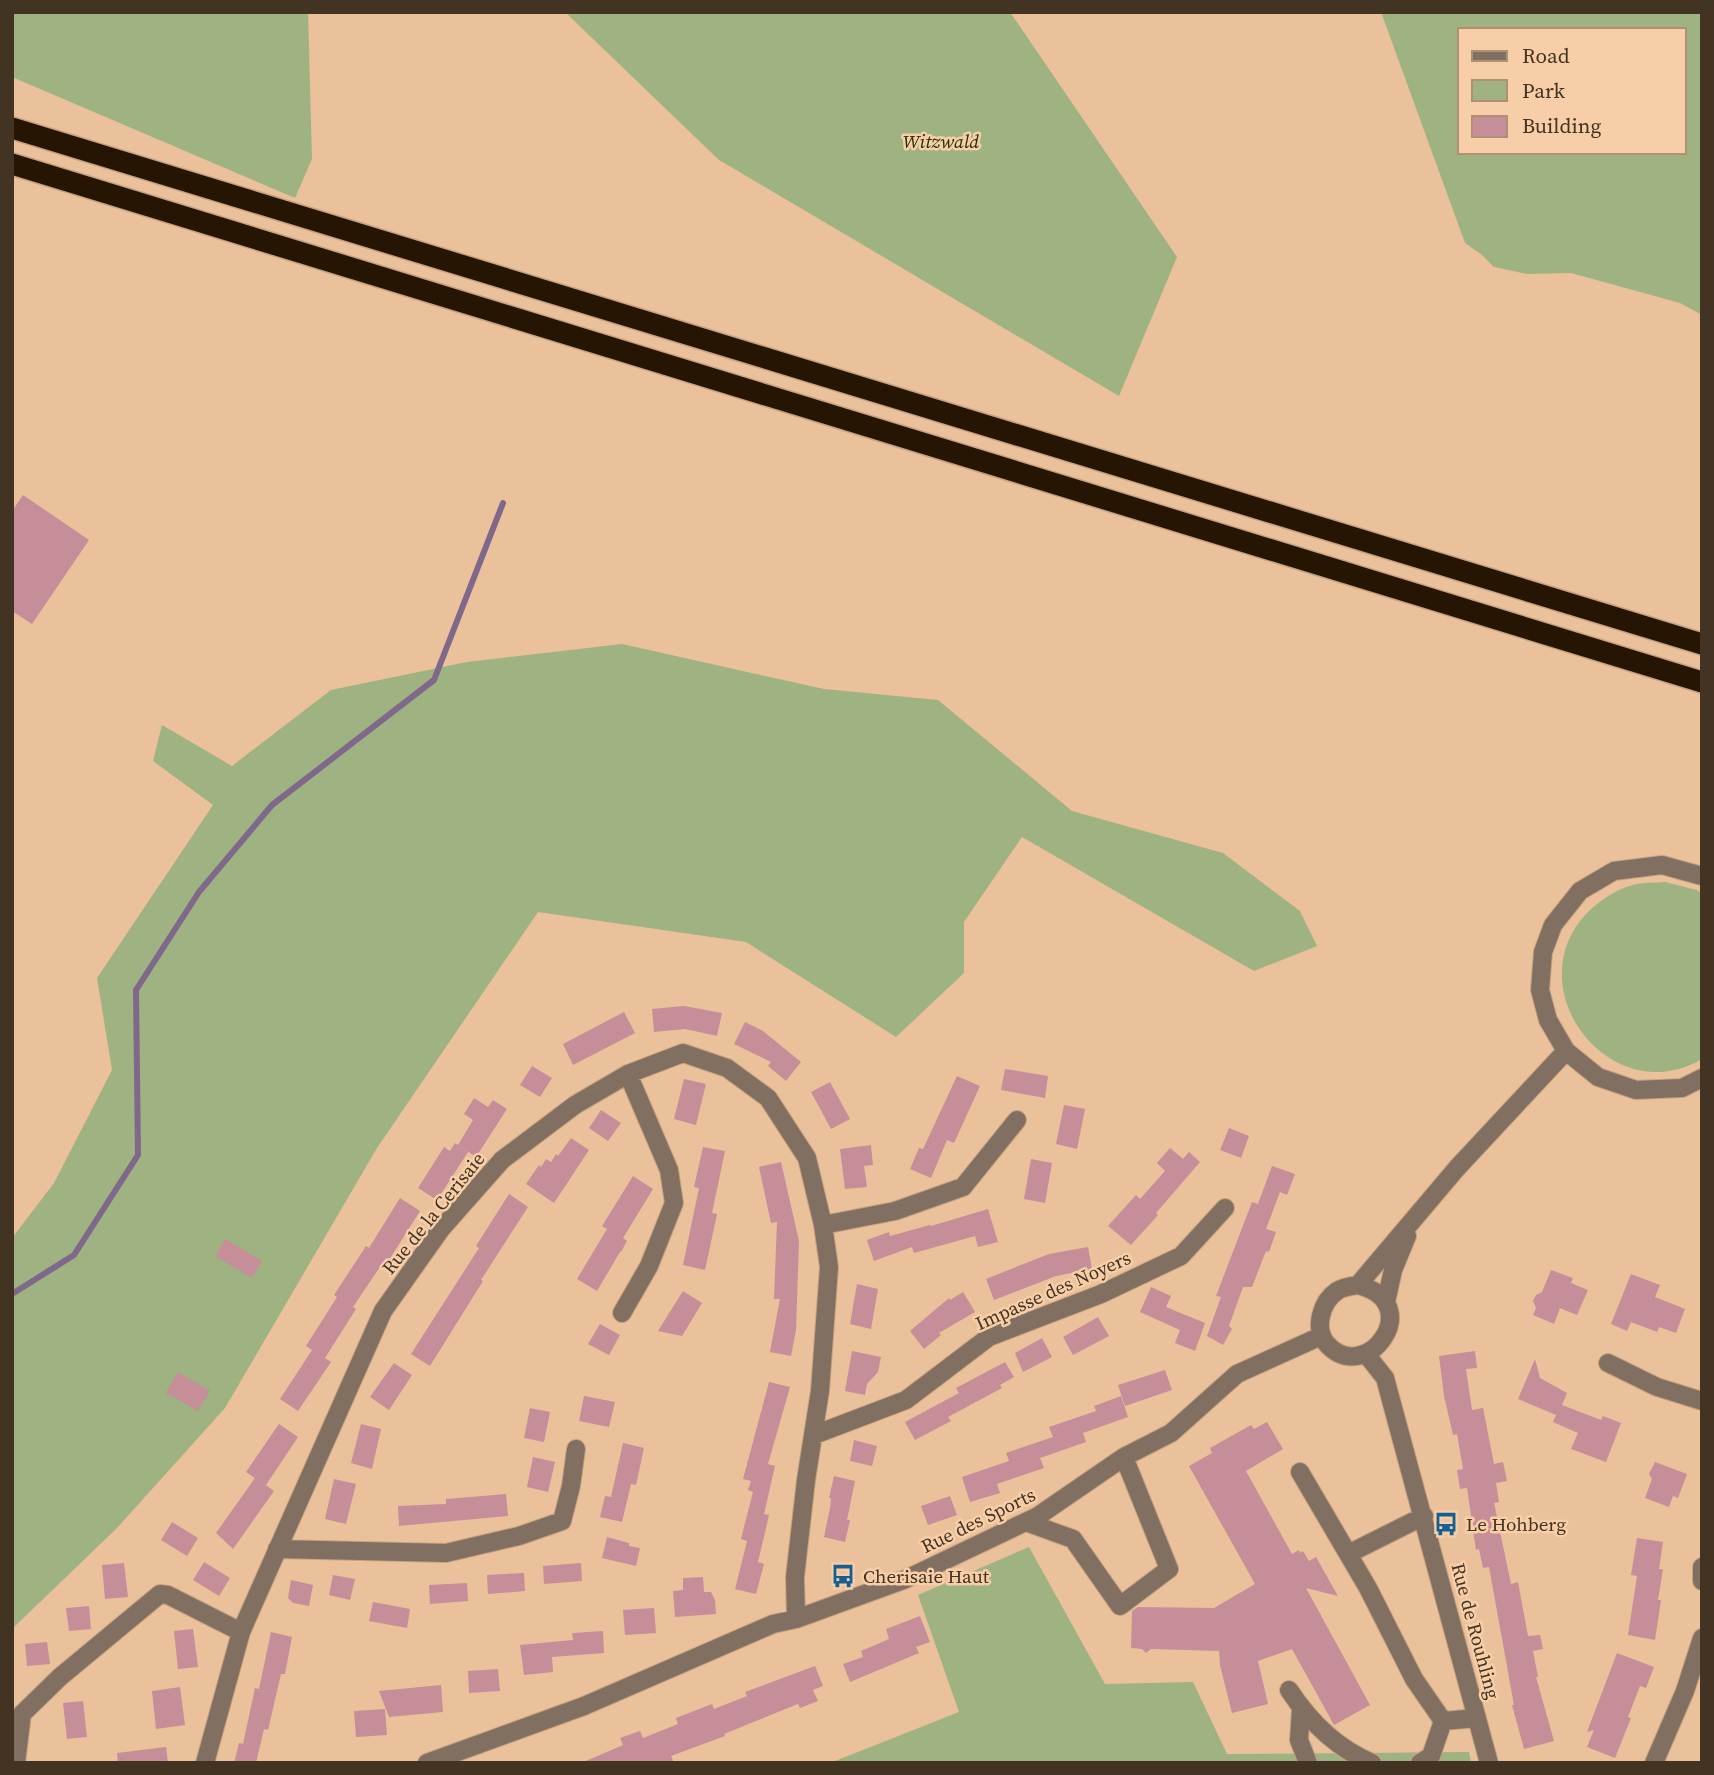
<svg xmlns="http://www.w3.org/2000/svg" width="1714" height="1775" font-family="'Source Serif 4',serif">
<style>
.green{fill:#9fb281;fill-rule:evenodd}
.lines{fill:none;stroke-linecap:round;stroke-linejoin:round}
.stream{stroke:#80688b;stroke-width:6}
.building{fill:#c58e99}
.minor-casing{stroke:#c5a280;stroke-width:20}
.highway-casing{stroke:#c5a280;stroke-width:24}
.minor{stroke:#817061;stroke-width:18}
.highway{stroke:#261503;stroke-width:21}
.labels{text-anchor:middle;stroke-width:5;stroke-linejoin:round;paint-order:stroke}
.park-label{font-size:19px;font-style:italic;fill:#263404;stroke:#f7cea7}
.street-label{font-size:19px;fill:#433323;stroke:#f7cea7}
.poi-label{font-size:19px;fill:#433323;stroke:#f7cea7;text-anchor:start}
</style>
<rect width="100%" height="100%" fill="#eac19a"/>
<!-- green -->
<path class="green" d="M12,12H308L312,159L295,198L12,77Z
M565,12H1010L1177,257L1119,396L719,160Z
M1381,12H1702V315L1680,303L1571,273L1527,274L1494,267L1482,255L1465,243ZM1460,30H1684V152H1460Z
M622,644L824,689L938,700L1072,811L1223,853L1300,911L1317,946L1254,971L1022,837L964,922V973L896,1037L746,942L538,912L377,1148L225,1408L117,1528L12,1629V1238L54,1183L112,1070L97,978L213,805L153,761L162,725L232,766L331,690L467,662Z
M1665,882L1697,890L1702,894V1059C1611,1113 1514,987 1588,912C1601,900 1616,889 1633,885C1643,882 1655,883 1665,882Z
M1029,1547L1105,1684L1193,1682L1227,1754L1469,1752L1471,1763H830L959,1712L918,1595Z"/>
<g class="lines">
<!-- stream -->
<path class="stream" d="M12,1294L74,1255L138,1155L136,990L199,892L272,805L434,680L503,503"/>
</g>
<!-- building -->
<path class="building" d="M23,495L89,540L32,624L12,611V511Z
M684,1006L722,1013L717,1036L685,1029L654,1032L652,1009Z
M624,1012L635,1033L573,1065L563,1044Z
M745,1022L763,1031L801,1062L786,1081L768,1066L771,1062L734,1044Z
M532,1066L552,1078L540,1097L520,1085Z
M1005,1069L1048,1076L1045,1098L1001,1090Z
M957,1076L980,1086L954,1143L947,1140L931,1178L910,1169L919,1148L923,1149Z
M684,1079L706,1084L696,1125L674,1119Z
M830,1082L850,1119L831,1129L811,1092Z
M474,1098L488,1107L493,1100L507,1109L476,1157L458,1145L473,1120L464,1114Z
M1064,1105L1085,1109L1077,1149L1056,1144Z
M601,1110L621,1123L608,1141L589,1128Z
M1229,1128L1249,1136L1241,1158L1220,1150Z
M571,1138L589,1150L554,1203L526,1184L539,1165L541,1167L546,1159L551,1162L556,1154L558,1156Z
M455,1143L468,1152L437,1200L418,1188L444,1147L450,1151Z
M871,1145L873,1165L864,1166L867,1187L845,1189L840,1149Z
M703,1147L725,1151L712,1213L717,1214L705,1270L683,1265L699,1188L694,1187Z
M1170,1148L1183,1159L1189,1152L1200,1162L1156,1213L1158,1215L1131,1245L1108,1226L1136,1195L1140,1199L1165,1171L1157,1163Z
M1031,1159L1052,1163L1045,1203L1024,1199Z
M781,1162L799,1241L796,1330L791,1356L770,1352L780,1299H774L777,1222L771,1223L759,1167Z
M1272,1166L1295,1174L1287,1195L1280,1192L1266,1229L1276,1232L1269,1252L1266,1251L1252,1287H1243L1229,1326L1232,1329L1223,1345L1207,1336L1221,1297L1216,1296L1252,1202L1258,1204Z
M633,1176L653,1189L623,1238L627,1241L621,1252L619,1251L620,1252L597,1291L577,1279L607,1229L602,1226Z
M509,1194L528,1207L481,1280L483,1281L430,1366L411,1354L479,1248L476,1246Z
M400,1198L420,1211L389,1260L386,1258L353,1307L356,1309L325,1358L331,1362L298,1411L280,1399L312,1350L306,1346L337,1297L334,1295L366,1246L369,1248Z
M988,1209L998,1242L978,1247L975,1236L914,1253L912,1247L874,1261L867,1240L889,1232L890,1236L930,1225L931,1226Z
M225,1239L262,1261L252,1278L215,1256Z
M1088,1247L1092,1269L1056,1276L994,1300L986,1279L1049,1254Z
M1551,1270L1573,1278L1571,1283L1588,1290L1577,1315L1560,1308L1554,1324L1533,1315L1536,1308L1533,1301L1536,1295L1542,1292Z
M1631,1274L1660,1285L1655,1297L1685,1309L1676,1333L1659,1327L1657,1332L1631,1322L1627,1331L1611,1324Z
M857,1284L878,1289L871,1329L850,1324Z
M1151,1287L1171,1296L1166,1307L1205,1323L1195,1351L1175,1343L1180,1330L1140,1312Z
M683,1291L702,1303L682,1336L658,1331Z
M963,1292L975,1312L939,1333L941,1335L924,1349L910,1331L949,1298L950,1300Z
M1098,1317L1109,1336L1073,1355L1063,1337Z
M600,1324L620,1335L609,1355L588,1344Z
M1042,1338L1052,1357L1023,1372L1015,1353Z
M852,1351L881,1357L878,1372L867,1384L865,1395L845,1391Z
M1475,1351L1477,1368L1466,1369L1472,1410L1483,1408L1494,1464L1503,1462L1507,1481L1496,1483L1499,1502L1494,1503L1511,1584L1518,1582L1528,1636L1540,1635L1543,1649L1533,1651L1538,1677H1536L1554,1741L1524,1749L1512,1705H1514L1489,1567L1483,1568L1479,1549L1476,1550L1467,1488L1460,1489L1457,1470L1463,1469L1457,1434L1453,1435L1444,1396L1439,1356Z
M1535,1359L1540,1378L1567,1393L1562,1405L1601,1420L1603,1416L1621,1423L1606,1462L1571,1449L1578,1433L1553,1422L1556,1415L1518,1399Z
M1005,1362L1014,1377L1000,1385L1002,1388L948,1417L951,1421L915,1440L905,1422L959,1393L956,1388Z
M394,1363L412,1375L389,1410L370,1397Z
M1165,1370L1172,1390L1125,1406L1118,1385Z
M178,1372L210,1391L198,1411L166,1393Z
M769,1382L790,1387L768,1464L775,1466L764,1514L769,1515L758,1562L764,1564L756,1594L735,1589L747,1541L741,1539L753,1492L748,1490L751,1481L743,1479Z
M584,1396L615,1402L609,1427L579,1421Z
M1121,1396L1128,1417L1083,1433L1086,1442L1040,1458L1044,1468L997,1484L1000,1493L970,1502L962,1477L1009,1461L1006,1453L1053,1437L1049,1427L1096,1411L1094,1406Z
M530,1408L550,1412L544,1442L524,1438Z
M1267,1422L1283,1449L1246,1471L1292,1554L1299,1550L1300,1553L1303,1551L1309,1561L1316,1557L1338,1596L1306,1588L1370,1705L1334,1725L1292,1649L1258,1661L1268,1704L1232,1713L1220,1665L1219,1651L1151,1649L1146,1653L1142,1649L1131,1648L1132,1611L1138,1607L1214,1608L1255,1584L1189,1466L1212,1453L1210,1448L1251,1425L1254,1429Z
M279,1424L298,1437L266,1485L260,1481L274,1491L233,1549L216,1533L255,1478L246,1472Z
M361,1424L381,1429L372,1469L351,1463Z
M854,1440L877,1446L872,1466L850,1461Z
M623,1443L644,1448L636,1485L631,1484L622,1522L600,1517L605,1496L611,1497Z
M533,1457L555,1462L548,1492L527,1487Z
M1655,1462L1687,1474L1678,1498L1673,1496L1669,1507L1645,1498L1652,1479L1649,1474Z
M834,1476L855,1481L847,1520H850L845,1542L824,1537L830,1508L831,1498H829Z
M334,1479L356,1484L346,1524L325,1519Z
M506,1494L508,1516L399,1526L398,1506L446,1504V1499Z
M950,1496L957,1515L928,1525L921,1506Z
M172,1522L198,1538L187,1556L161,1540Z
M607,1537L629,1543V1546L640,1548L636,1566L602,1558Z
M1637,1538L1663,1542L1659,1569H1663L1658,1600H1661L1655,1640L1628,1635L1637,1576L1631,1575Z
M204,1562L230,1578L219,1596L193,1580Z
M124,1563L128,1597L105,1599L102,1565Z
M581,1563L582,1581L544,1584L543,1566Z
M524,1573L525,1591L488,1594L487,1575Z
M333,1575L355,1579L350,1600L329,1595Z
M703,1577L704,1592H711L715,1600L716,1614L675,1617L673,1591L683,1590V1578Z
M291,1580L313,1585L309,1606L293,1603L288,1598Z
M467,1583L468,1601L430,1604L429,1585Z
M373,1602L410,1609L407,1628L369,1621Z
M89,1606L91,1629L69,1631L66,1608Z
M654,1608L656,1633L625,1635L623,1610Z
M920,1616L930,1642L916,1647L919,1653L850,1682L843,1664L863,1657L861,1651L889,1639L886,1629Z
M193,1629L198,1667L178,1669L174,1631Z
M603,1631L604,1653L552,1657L553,1672L524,1675L520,1645L573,1640L572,1633Z
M271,1632L292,1637L285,1674H281L268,1730L264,1729L256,1763H234L239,1743L243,1744L255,1688L259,1689Z
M47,1642L50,1664L27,1666L25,1644Z
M1617,1653L1654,1667L1646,1688L1640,1686L1628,1717L1631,1718L1615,1758L1587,1747L1594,1730L1587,1732Z
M815,1666L823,1686L813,1690L818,1701L800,1708L798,1704L724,1734L725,1736L671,1756L674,1763H581L623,1745L620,1738L640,1731L643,1738L678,1724L676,1718L712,1704L714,1709L747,1696L745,1692Z
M498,1669L500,1691L469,1693L468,1671Z
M441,1685L443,1712L389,1717L379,1691Z
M180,1687L185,1725L156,1729L152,1691Z
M83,1701L87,1737L67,1739L63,1703Z
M385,1709L387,1735L356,1737L354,1711Z
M166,1747L168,1763H118L117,1753Z"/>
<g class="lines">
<!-- minor casing -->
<g class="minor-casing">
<path id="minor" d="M1702,876L1662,865L1614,871L1580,891L1553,925L1543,952L1540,990L1548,1020L1566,1051L1598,1077L1636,1090L1682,1088L1702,1078
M823,1225L895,1211L963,1187L1017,1120
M1358,1285L1457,1168L1566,1051
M1358,1285C1429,1303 1365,1389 1326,1343C1314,1328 1321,1302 1337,1291C1343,1287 1351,1286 1358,1285Z
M1386,1302L1393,1270L1407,1236
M622,1313L649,1266L674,1203L669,1170L628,1074
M1366,1354L1385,1378L1489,1763
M1608,1363L1657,1387L1702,1401
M814,1435L906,1400L989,1337L1101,1294L1181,1256L1225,1208
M1300,1472L1368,1588L1414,1679L1443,1721L1477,1718
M1026,1522L1073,1539L1120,1606L1169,1569L1124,1457
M277,1549L446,1553L519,1536L562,1521L571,1486L576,1449
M1348,1554L1424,1516
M1702,1567V1581
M1289,1690C1310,1722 1336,1748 1372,1763
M1301,1709L1299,1740L1308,1763
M16,1763L22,1714L60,1677L160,1594L168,1595L241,1632
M205,1763L241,1632L383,1311L441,1229L502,1160L575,1105L628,1074L683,1053L727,1068L768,1098L807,1158L823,1225L829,1267L820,1391L806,1480L795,1577L796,1619
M427,1763L584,1706L773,1624L796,1619L906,1579L1038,1516L1124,1457L1171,1433L1237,1374L1321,1336
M1420,1763L1431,1756L1443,1721
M1654,1763L1685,1691L1702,1638"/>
</g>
<!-- highway casing -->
<g class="highway-casing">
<path id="highway" d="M12,128L1702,644
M12,164L1702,682"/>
</g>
<!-- minor -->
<use href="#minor" class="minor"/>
<!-- highway -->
<use href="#highway" class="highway"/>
</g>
<!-- icons -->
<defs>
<g id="bus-bare" transform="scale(1.89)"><path d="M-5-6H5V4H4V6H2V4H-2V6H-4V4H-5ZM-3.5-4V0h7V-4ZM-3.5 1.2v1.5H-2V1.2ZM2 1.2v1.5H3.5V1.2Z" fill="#165f92" stroke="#f7cea7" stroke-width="2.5" paint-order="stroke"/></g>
</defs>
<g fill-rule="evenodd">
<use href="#bus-bare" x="1446" y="1524"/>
<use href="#bus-bare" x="843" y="1576"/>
</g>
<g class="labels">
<!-- park labels -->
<g class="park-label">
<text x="941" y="148">Witzwald</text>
</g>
<!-- street labels -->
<g class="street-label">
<text transform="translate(433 1213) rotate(-51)" y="7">Rue de la Cerisaie</text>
<text transform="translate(1053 1290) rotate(-24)" y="7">Impasse des Noyers</text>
<text transform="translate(978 1520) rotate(-26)" y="7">Rue des Sports</text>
<text transform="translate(1476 1631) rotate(75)" y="7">Rue de Rouhling</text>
</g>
<!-- poi labels -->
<g class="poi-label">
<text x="1466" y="1531">Le Hohberg</text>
<text x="863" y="1583">Cherisaie Haut</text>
</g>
</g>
<!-- border -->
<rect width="1714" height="1775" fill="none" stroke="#433323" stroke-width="28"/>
<!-- legend -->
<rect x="1458" y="28" width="228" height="126" fill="#f7cea7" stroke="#af9072" stroke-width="2"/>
<rect x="1472" y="51" width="35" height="10" fill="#817061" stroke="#af9072" stroke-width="2"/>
<text x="1522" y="63" font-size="21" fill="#433323">Road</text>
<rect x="1472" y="80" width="35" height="21" fill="#9fb281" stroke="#af9072" stroke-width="2"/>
<text x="1522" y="98" font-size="21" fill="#433323">Park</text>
<rect x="1472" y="116" width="35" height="21" fill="#c58e99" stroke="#af9072" stroke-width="2"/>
<text x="1522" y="133" font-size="21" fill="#433323">Building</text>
</svg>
